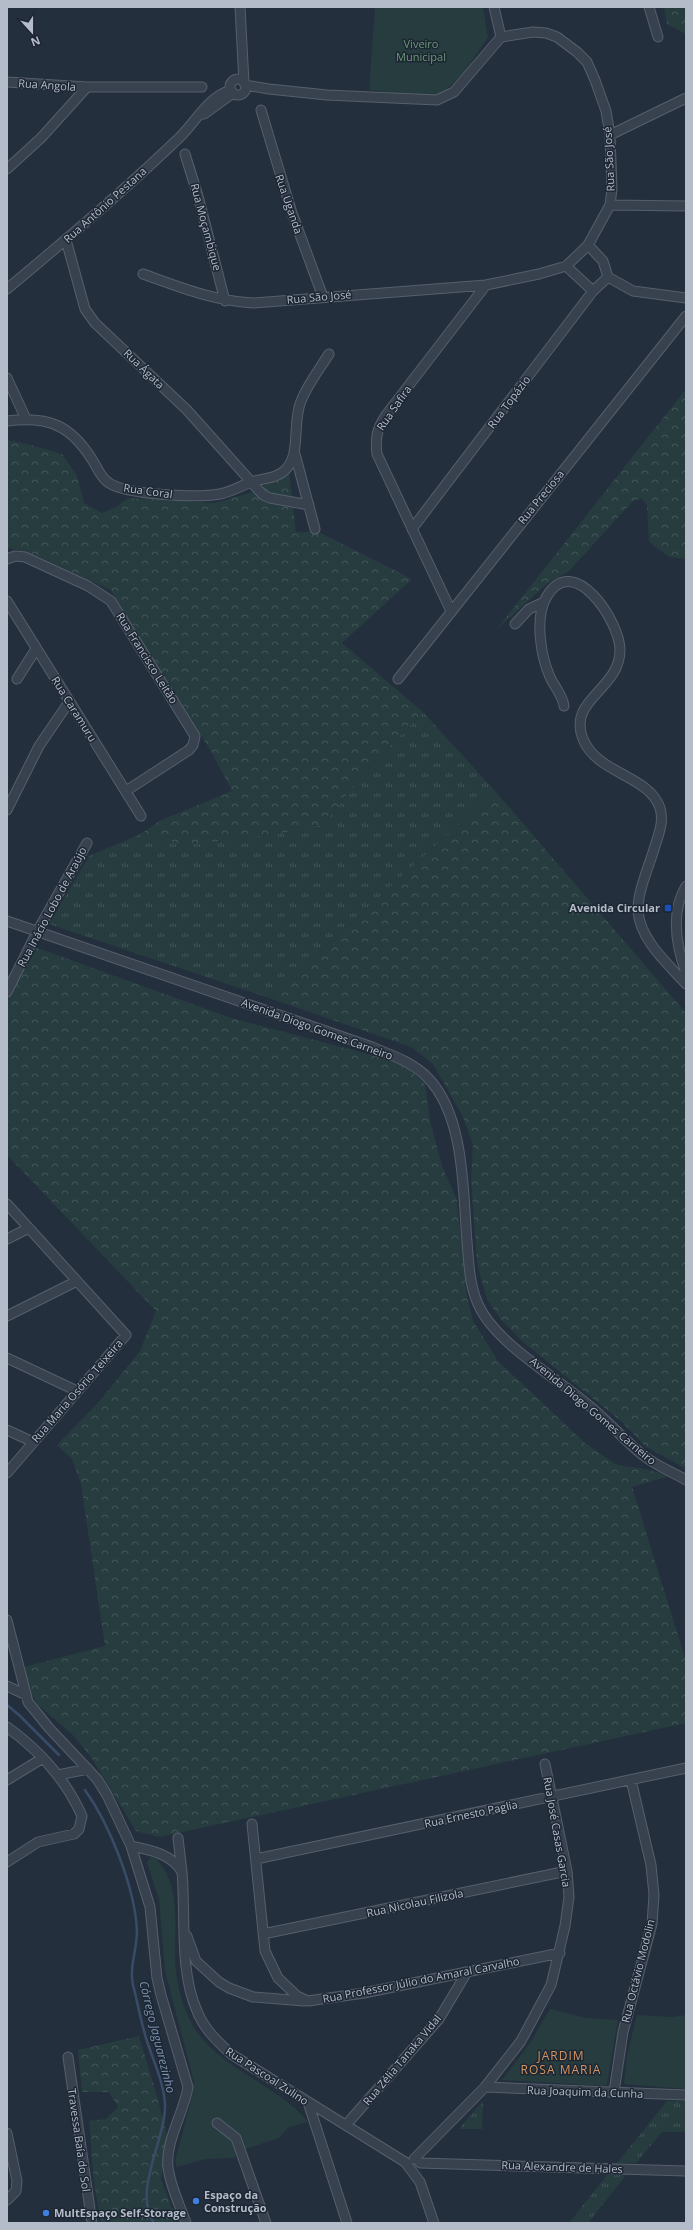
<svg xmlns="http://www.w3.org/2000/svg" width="693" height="2230" font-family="'Open Sans',sans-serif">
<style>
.grass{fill:url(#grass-tufts)}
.forest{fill:url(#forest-crowns)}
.park{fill:#263c3f}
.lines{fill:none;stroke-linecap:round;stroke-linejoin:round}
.stream{stroke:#394c67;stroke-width:2.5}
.minor-casing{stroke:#565f6c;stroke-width:11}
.minor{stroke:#38414e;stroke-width:9}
.transit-dot{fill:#1a4fb4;stroke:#1d2633;stroke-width:1.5}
.shop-dot{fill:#3f7fe0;stroke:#1d2633;stroke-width:1.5}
.labels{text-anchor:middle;stroke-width:3;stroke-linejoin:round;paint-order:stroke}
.park-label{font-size:11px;fill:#6b9a76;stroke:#1d2633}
.street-label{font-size:11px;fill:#b4bcc9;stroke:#1d2633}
.poi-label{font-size:11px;font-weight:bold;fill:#b4bcc9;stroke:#1d2633;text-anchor:start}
.water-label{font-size:12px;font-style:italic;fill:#7c92b1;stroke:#1d2633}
.neighbourhood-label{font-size:12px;letter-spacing:1px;fill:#d59563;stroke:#1d2633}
</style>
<defs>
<pattern id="grass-tufts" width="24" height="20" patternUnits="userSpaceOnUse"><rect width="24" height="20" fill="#263c3f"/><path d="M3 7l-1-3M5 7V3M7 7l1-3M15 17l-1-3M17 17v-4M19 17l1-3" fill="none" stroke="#435659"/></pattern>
<pattern id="forest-crowns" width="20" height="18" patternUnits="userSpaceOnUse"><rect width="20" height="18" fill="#263c3f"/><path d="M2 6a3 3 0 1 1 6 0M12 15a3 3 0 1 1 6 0" fill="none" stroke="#435659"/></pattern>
</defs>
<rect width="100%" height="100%" fill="#242f3e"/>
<!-- grass -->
<path class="grass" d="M423,712L495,791L269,998L49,924L89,856L141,834L184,845L323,825L363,774Z
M483,2101L482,2129H459Z
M667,2101H686V2132H662L636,2163H617Z
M607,2175H626L588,2223H569Z"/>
<!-- forest -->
<path class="forest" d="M664,7H686V34L667,24Z
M686,389V559L669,557L649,542L647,505L642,498L633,501L568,572L549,582L496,630Z
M7,440L27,444L62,454L77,476L84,503L102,513L118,506L128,498L216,503L253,492L289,471L296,532H319L412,579L342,643L423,712L363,774L323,825L271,835L184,845L141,834L159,821L232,791L212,753L111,590L28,552L7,548Z
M495,791L686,1013V1469L645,1446L622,1422L523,1342L501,1320L487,1299L477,1264L471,1179L473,1144L462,1115L433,1064L411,1047L269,998Z
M35,947L231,1018L402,1063L425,1084L430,1121L442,1166L457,1200L467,1297L473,1321L498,1361L586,1444L617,1465L646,1469L669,1476L632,1487L686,1661V1723L159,1837L136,1831L91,1757L73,1735L38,1705L28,1689L24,1667L105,1646L81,1484L72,1459L57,1445L98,1403L140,1351L156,1311L7,1155V1002Z
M139,2036L158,2100L167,2136L161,2180L178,2223H101L94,2183L89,2121L106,2119L118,2107L109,2092H82L78,2050Z"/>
<!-- park -->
<path class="park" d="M387,7H483L488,37L464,73L440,95H413L369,90L375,8Z
M150,1857L155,1858C185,1886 172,1936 176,1972C178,1987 182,2003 188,2016C211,2068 274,2080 308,2122L289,2127L279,2138L246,2149L234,2158L205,2159L177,2167L175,2161L191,2101L194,2082L165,1971L159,1899L147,1863Z
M550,2009L586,2018L618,2020L607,2084L603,2086L502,2080L530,2043Z
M637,2015L672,2017L686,2015V2089L624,2084L627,2055Z"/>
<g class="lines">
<!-- stream -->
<path class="stream" d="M7,1705L19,1715L59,1755
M85,1790C110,1825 135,1888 137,1931C137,1949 129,1968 133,1985C138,2004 141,2023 147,2041C154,2063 164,2083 165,2105C166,2139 132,2192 154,2223"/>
<!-- minor casing -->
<g class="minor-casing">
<path id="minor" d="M240,7L244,83
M494,7L501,37
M649,7L658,37
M230 87a8 8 0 1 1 16 0a8 8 0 1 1-16 0Z
M7,82L87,87H202
M261,110L292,213L323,297
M204,114L233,93
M610,135L686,98
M185,154L198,196L225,301
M7,169L41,138L87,87
M610,205L686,206
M66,240L85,309L95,323L187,410L263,495L270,498L309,505
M588,245L603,261L608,277
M566,266L593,291
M143,274C182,288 211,300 253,303L486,285L539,274L566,266L581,252L588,245L610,205L612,189L610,135L606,111L595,80L587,62L577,52L557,37L546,33L533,32L501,37L454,92L437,100L327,95L269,89L245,85
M608,277L633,291L686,298
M7,289C66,240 125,190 180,137C197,120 208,97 231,90
M7,378L26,419
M7,421C49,416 71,425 93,461C98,469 101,478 109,483C127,495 198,498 220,494C231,492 241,486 251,482C263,478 278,479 287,468C300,453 293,424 300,404C306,386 319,370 329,354
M295,454L315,529
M412,529L593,291L608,277
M7,559L15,556L25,557L88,586L111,601L195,736L193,745L189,750L126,791
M7,601L141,816
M451,611L377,454C375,437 377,429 386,415L486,285
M515,624L529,609L544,602
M17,679L36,649
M398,679L686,316
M564,706C563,696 554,686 550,677C541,657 534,617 547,596C574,551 620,622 620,650C620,690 567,699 583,739C597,774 649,775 660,808C664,821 659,834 655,846C650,864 637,892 638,911C640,940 668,964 686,984
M7,810L39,746L69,702
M686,886C670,913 676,945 686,973
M7,921L372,1047C391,1055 412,1062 427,1077C465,1115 463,1192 467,1242C469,1263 469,1284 478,1304C495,1344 561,1380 593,1409C611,1424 626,1442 644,1456C657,1466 672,1472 686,1480
M7,992L38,930L87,843
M7,1204L126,1335L7,1473
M7,1239L29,1228
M7,1316L77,1281
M7,1358L77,1391
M7,1430L33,1442
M7,1620L28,1702L49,1728L97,1779L107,1795L131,1846L150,1907L157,1978L161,1995L188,2087C184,2112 165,2142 168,2167C170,2186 180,2205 186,2223
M7,1686L26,1695
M7,1727C39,1750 66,1780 82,1816L79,1829L74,1834L38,1842L7,1862
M58,1775L88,1769
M7,1780L43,1758
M252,1824L265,1951L278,1978L297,1996L308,2001L364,1993L560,1953
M178,1838L182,1872
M131,1846C150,1850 172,1854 182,1872C186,1917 179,1970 197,2011C204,2029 218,2042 231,2054L405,2162L420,2182L434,2223
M256,1859L686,1768
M263,1934L567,1871
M187,1936L196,1961L219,1982L229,1988L253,1997L304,2001
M68,2057L92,2223
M485,2087L686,2095
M614,2092L623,2032L652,1924L654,1895L651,1865L631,1780
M308,2102L347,2223
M217,2123L236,2138L266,2223
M346,2125L439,2019L467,1972
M7,2133L17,2181L16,2191L7,2200
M414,2159L485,2087L521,2041L551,1985L565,1926L569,1897L567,1871L545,1764
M420,2163L686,2171"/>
</g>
<!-- minor -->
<use href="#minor" class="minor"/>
</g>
<!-- markers -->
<rect class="transit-dot" x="664" y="904" width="8" height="8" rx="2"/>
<g class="shop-dot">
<circle cx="196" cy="2201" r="4"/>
<circle cx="46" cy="2213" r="4"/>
</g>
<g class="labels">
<!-- park labels -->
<g class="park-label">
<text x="421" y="48">Viveiro<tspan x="421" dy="13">Municipal</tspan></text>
</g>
<!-- street labels -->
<g class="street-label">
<text transform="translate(47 85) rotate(4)" y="4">Rua Angola</text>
<text transform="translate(609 159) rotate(-93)" y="4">Rua São José</text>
<text transform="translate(289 204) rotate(71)" y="4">Rua Uganda</text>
<text transform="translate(105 205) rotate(-42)" y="4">Rua Antônio Pestana</text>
<text transform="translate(206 227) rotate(75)" y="4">Rua Moçambique</text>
<text transform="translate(319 297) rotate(-5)" y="4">Rua São José</text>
<text transform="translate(144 369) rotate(44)" y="4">Rua Ágata</text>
<text transform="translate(509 402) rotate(-53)" y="4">Rua Topázio</text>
<text transform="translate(394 408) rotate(-55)" y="4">Rua Safira</text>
<text transform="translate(148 491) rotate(8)" y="4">Rua Coral</text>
<text transform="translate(541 497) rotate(-51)" y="4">Rua Preciosa</text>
<text transform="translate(147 658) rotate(58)" y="4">Rua Francisco Leitão</text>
<text transform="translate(74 709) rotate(58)" y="4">Rua Caramuru</text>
<text transform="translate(52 907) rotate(-62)" y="4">Rua Inácio Lobo de Araújo</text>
<text transform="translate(317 1029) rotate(20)" y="4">Avenida Diogo Gomes Carneiro</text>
<text transform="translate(77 1391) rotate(-49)" y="4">Rua Maria Osório Teixeira</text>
<text transform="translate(593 1411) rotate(40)" y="4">Avenida Diogo Gomes Carneiro</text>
<text transform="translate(471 1814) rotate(-12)" y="4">Rua Ernesto Paglia</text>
<text transform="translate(557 1832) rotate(80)" y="4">Rua José Casas Garcia</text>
<text transform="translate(415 1903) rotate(-12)" y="4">Rua Nicolau Filizola</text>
<text transform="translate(638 1971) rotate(-76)" y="4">Rua Octávio Modolin</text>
<text transform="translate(421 1980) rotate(-11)" y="4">Rua Professor Júlio do Amaral Carvalho</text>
<text transform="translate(402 2060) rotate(-50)" y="4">Rua Zélia Tanaka Vidal</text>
<text transform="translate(267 2076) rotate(33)" y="4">Rua Pascoal Zulino</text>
<text transform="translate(585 2092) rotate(2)" y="4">Rua Joaquim da Cunha</text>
<text transform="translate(79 2140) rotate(82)" y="4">Travessa Baía do Sol</text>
<text transform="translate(562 2167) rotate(2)" y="4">Rua Alexandre de Hales</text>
</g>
<!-- poi labels -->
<g class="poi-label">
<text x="660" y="912" text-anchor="end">Avenida Circular</text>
<text x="204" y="2199">Espaço da<tspan x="204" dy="13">Construção</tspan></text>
<text x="54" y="2217">MultEspaço Self-Storage</text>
</g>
<!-- water labels -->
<g class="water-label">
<text transform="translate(157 2037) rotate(76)" y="4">Córrego Jaguarezinho</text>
</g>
<!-- neighbourhood labels -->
<g class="neighbourhood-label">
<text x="561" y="2060">JARDIM<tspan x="561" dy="14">ROSA MARIA</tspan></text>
</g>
</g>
<!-- border -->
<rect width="693" height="2230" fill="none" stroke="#b4bcc9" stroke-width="16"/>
<!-- north arrow -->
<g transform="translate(32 32) rotate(159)" stroke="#1d2633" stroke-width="3" paint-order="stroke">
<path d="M0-3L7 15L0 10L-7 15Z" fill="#b4bcc9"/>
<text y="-6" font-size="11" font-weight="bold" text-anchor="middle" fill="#b4bcc9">N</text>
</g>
</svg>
